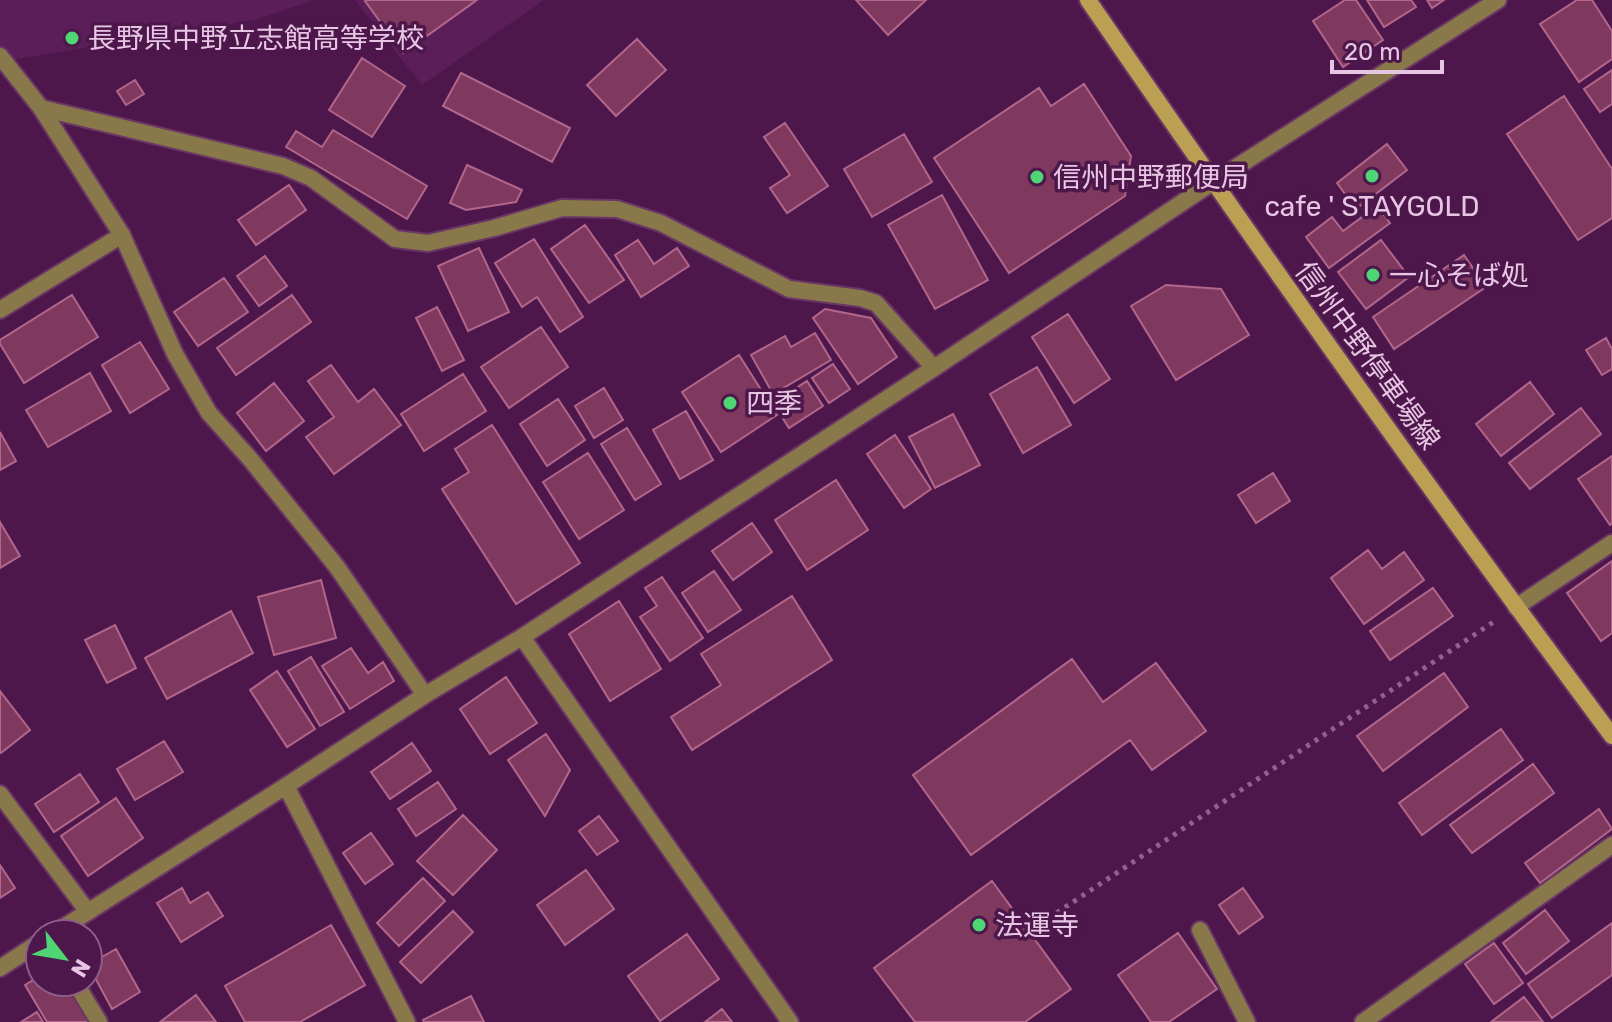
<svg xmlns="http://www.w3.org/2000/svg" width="1612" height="1022" font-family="Rubik,'Noto Sans JP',sans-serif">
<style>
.built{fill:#5b1e58}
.building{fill:#80395e;stroke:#b2668c;stroke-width:2}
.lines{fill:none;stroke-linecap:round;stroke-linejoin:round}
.service-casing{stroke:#693666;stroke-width:20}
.minor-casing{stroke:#693666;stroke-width:20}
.tertiary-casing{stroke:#693666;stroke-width:20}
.secondary-casing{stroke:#693666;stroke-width:20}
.path{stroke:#90638d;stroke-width:5;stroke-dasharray:4 6;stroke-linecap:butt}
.service{stroke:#89784a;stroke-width:16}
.minor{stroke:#89784a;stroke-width:16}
.tertiary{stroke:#89784a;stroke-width:16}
.secondary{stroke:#bba053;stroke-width:16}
.poi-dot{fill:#4ed675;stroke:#4d174b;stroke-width:3}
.labels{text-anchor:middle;stroke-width:7;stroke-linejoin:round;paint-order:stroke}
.poi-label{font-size:28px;fill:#e7c6e3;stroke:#4d174b;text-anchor:start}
.street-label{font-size:28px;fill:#e7c6e3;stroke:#4d174b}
</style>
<rect width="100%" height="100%" fill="#4d174b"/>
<!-- built -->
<path class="built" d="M0,0H314L255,20L4,61L0,56Z
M355,0H544L422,85Z"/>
<!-- building -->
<path class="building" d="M367,0H477L403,53L365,1Z
M856,0H926L888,35Z
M1345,0H1356L1383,40L1343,67L1313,21Z
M1367,0H1411L1416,7L1384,27Z
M1427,0H1444L1432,8Z
M1577,0H1592L1612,31V59L1579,82L1540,24Z
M637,39L666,70L616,116L587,85Z
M362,58L405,86L372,137L329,110Z
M1612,70V104L1600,112L1584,89Z
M461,73L570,128L552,162L443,106Z
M135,80L144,94L126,105L117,91Z
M1084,84L1131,156L1125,196L1009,273L934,158L1039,88L1051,106Z
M1564,96L1612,169V218L1578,240L1507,134Z
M785,123L828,186L787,213L770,188L790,175L764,137Z
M333,130L427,186L407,219L286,147L296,131L322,147Z
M904,134L932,182L872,217L844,169Z
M1387,144L1407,170L1356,209L1337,183Z
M467,165L522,190L516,202L466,210L450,203Z
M289,185L306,210L256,245L238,220Z
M942,195L988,280L935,309L888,225Z
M1377,206L1390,223L1329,268L1306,237L1332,217L1343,231Z
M585,225L624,280L589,303L551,249Z
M534,239L583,317L560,332L537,297L522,307L495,263Z
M638,240L654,264L677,248L689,266L641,297L615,255Z
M1381,240L1409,277L1366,309L1338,272Z
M479,248L509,312L468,331L438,266Z
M1464,255L1486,287L1394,349L1373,317Z
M265,256L287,286L259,306L237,276Z
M224,278L248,312L198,346L174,312Z
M1166,285L1221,289L1249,335L1176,380L1131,306Z
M72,295L98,337L24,383L0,344V340Z
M292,295L311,322L236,375L217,348Z
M437,307L464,360L442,371L416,318Z
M825,309L871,318L897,357L858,384L813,318Z
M1068,314L1110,379L1074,403L1032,337Z
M541,327L568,367L509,408L481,367Z
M815,333L831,360L773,394L751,355L785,336L791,347Z
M1606,338L1612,349V369L1602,375L1586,350Z
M140,342L169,389L130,413L102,365Z
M739,355L777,415L721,452L682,392Z
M833,364L850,389L829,403L812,378Z
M331,365L358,402L374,389L401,425L334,474L306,437L334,417L308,381Z
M1037,367L1071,425L1023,453L990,394Z
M90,373L111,411L48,447L26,410Z
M463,374L486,411L424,451L401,414Z
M807,381L823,406L789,428L773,403Z
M1530,382L1554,414L1501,456L1476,424Z
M274,383L304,421L266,451L237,413Z
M604,388L623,420L594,438L575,406Z
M558,399L585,440L547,466L520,424Z
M1581,408L1601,434L1530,489L1509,463Z
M686,411L713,460L680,479L653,430Z
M953,414L980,465L935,488L909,437Z
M492,425L580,563L516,604L442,489L469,472L455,449Z
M627,428L661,484L635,500L601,444Z
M0,432L16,461L0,470Z
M895,435L931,489L904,508L867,454Z
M588,453L624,510L579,539L543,482Z
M1612,456V523L1610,525L1578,479Z
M1273,473L1290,501L1256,523L1238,495Z
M836,480L868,530L807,570L775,520Z
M0,522L20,556L0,568Z
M752,523L772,552L733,580L712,551Z
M1368,550L1382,569L1404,552L1424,580L1364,624L1331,578Z
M1612,561V633L1601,641L1567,593Z
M714,571L741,610L708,632L682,593Z
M662,577L703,638L670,661L640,617L657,606L645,588Z
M321,580L336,638L274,655L258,597Z
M1433,588L1453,616L1390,660L1370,631Z
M792,596L832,660L692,750L671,717L721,685L701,654Z
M619,601L661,669L610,701L569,634Z
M231,611L253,653L167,699L145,658Z
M115,625L136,668L107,683L85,640Z
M351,648L368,673L383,662L394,681L350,709L322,666Z
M311,657L344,712L320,726L288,671Z
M1072,659L1103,702L1156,663L1206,731L1152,770L1130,740L971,855L913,775Z
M277,671L315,729L287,747L250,690Z
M1444,673L1468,707L1383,771L1357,736Z
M506,677L537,723L490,754L460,709Z
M0,691L30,730L1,753L0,752Z
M1501,729L1523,760L1422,835L1399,803Z
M546,734L570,770L545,816L508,760Z
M164,741L183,772L135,800L117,769Z
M412,743L431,771L390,799L371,772Z
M1533,764L1554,793L1472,853L1450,825Z
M80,774L99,802L54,832L35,804Z
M438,782L456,809L416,836L398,809Z
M116,798L143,838L88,876L61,836Z
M1599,809L1612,829L1540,883L1525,863Z
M463,815L497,850L453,895L417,861Z
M599,816L618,841L597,855L579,831Z
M371,833L393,864L365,884L343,853Z
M0,865L15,888L0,898Z
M586,870L614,909L565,945L537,905Z
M423,878L445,901L399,946L377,923Z
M992,881L1071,989L1025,1022H915L874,968Z
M182,888L190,903L208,892L223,916L181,942L157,903Z
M1243,888L1263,917L1239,934L1219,905Z
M1545,910L1569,941L1526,974L1503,943Z
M453,911L473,932L421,983L400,962Z
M1612,923V975L1552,1018L1528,984Z
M331,925L365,985L300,1022H245L225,986Z
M1178,933L1217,989L1169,1022H1151L1118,975Z
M687,934L719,979L660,1021L628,976Z
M1494,943L1523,983L1494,1004L1465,964Z
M116,949L140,992L112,1009L88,965Z
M40,976V982H67L90,1020L86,1022H47L25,985Z
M196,995L216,1022H160Z
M471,996L484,1022H424L423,1020Z
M1524,997L1543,1022H1491Z
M722,1009L732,1022H705Z
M37,1012L43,1022H21Z"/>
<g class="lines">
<!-- service casing -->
<g class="service-casing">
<path id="service" d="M41,108L283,166L311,178L395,239L428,243L494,228L562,208L617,209L661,223L789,289L860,298L876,303L934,368
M0,310L122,235"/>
</g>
<!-- minor casing -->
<g class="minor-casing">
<path id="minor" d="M0,56L41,108L122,235L175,354L209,413L251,460L337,567L425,695
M1516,607L1612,543
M286,786L407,1022
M0,794L88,912
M1200,930L1247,1022
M75,982L99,1022
M1363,1022L1612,845"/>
</g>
<!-- tertiary casing -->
<g class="tertiary-casing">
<path id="tertiary" d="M522,637L790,1022
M53,934L286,786L425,695L522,637L934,368L1213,182L1498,0
M0,968L40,942"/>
</g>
<!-- secondary casing -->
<g class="secondary-casing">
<path id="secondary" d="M1088,0C1258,248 1432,494 1612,736"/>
</g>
<!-- path -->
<path class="path" d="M1040,924L1495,621"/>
<!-- service -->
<use href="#service" class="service"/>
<!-- minor -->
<use href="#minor" class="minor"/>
<!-- tertiary -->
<use href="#tertiary" class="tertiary"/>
<!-- secondary -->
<use href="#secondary" class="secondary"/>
</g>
<!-- markers -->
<g class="poi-dot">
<circle cx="72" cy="38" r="8"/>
<circle cx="1372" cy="176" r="8"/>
<circle cx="1037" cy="177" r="8"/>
<circle cx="1373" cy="275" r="8"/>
<circle cx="730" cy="403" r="8"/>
<circle cx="979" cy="925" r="8"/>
</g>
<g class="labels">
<!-- poi labels -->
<g class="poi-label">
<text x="88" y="48">長野県中野立志館高等学校</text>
<text x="1053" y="187">信州中野郵便局</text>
<text x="1372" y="216" text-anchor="middle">cafe ' STAYGOLD</text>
<text x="1389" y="285">一心そば処</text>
<text x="746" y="413">四季</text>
<text x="995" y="935">法運寺</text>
</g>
<!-- street labels -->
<g class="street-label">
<text transform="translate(1368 355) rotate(54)" y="10">信州中野停車場線</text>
</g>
</g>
<!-- north arrow -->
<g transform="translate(64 958) rotate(121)"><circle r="38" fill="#4d174b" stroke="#8b5d88" stroke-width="2"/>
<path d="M0-6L14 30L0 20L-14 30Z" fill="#4ed675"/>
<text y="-12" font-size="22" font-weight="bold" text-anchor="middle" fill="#e7c6e3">N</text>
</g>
<!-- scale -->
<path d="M1332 60v12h110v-12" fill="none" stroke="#e7c6e3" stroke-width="4"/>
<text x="1344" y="60" font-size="24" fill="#e7c6e3" stroke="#4d174b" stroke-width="6" paint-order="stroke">20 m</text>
</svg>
